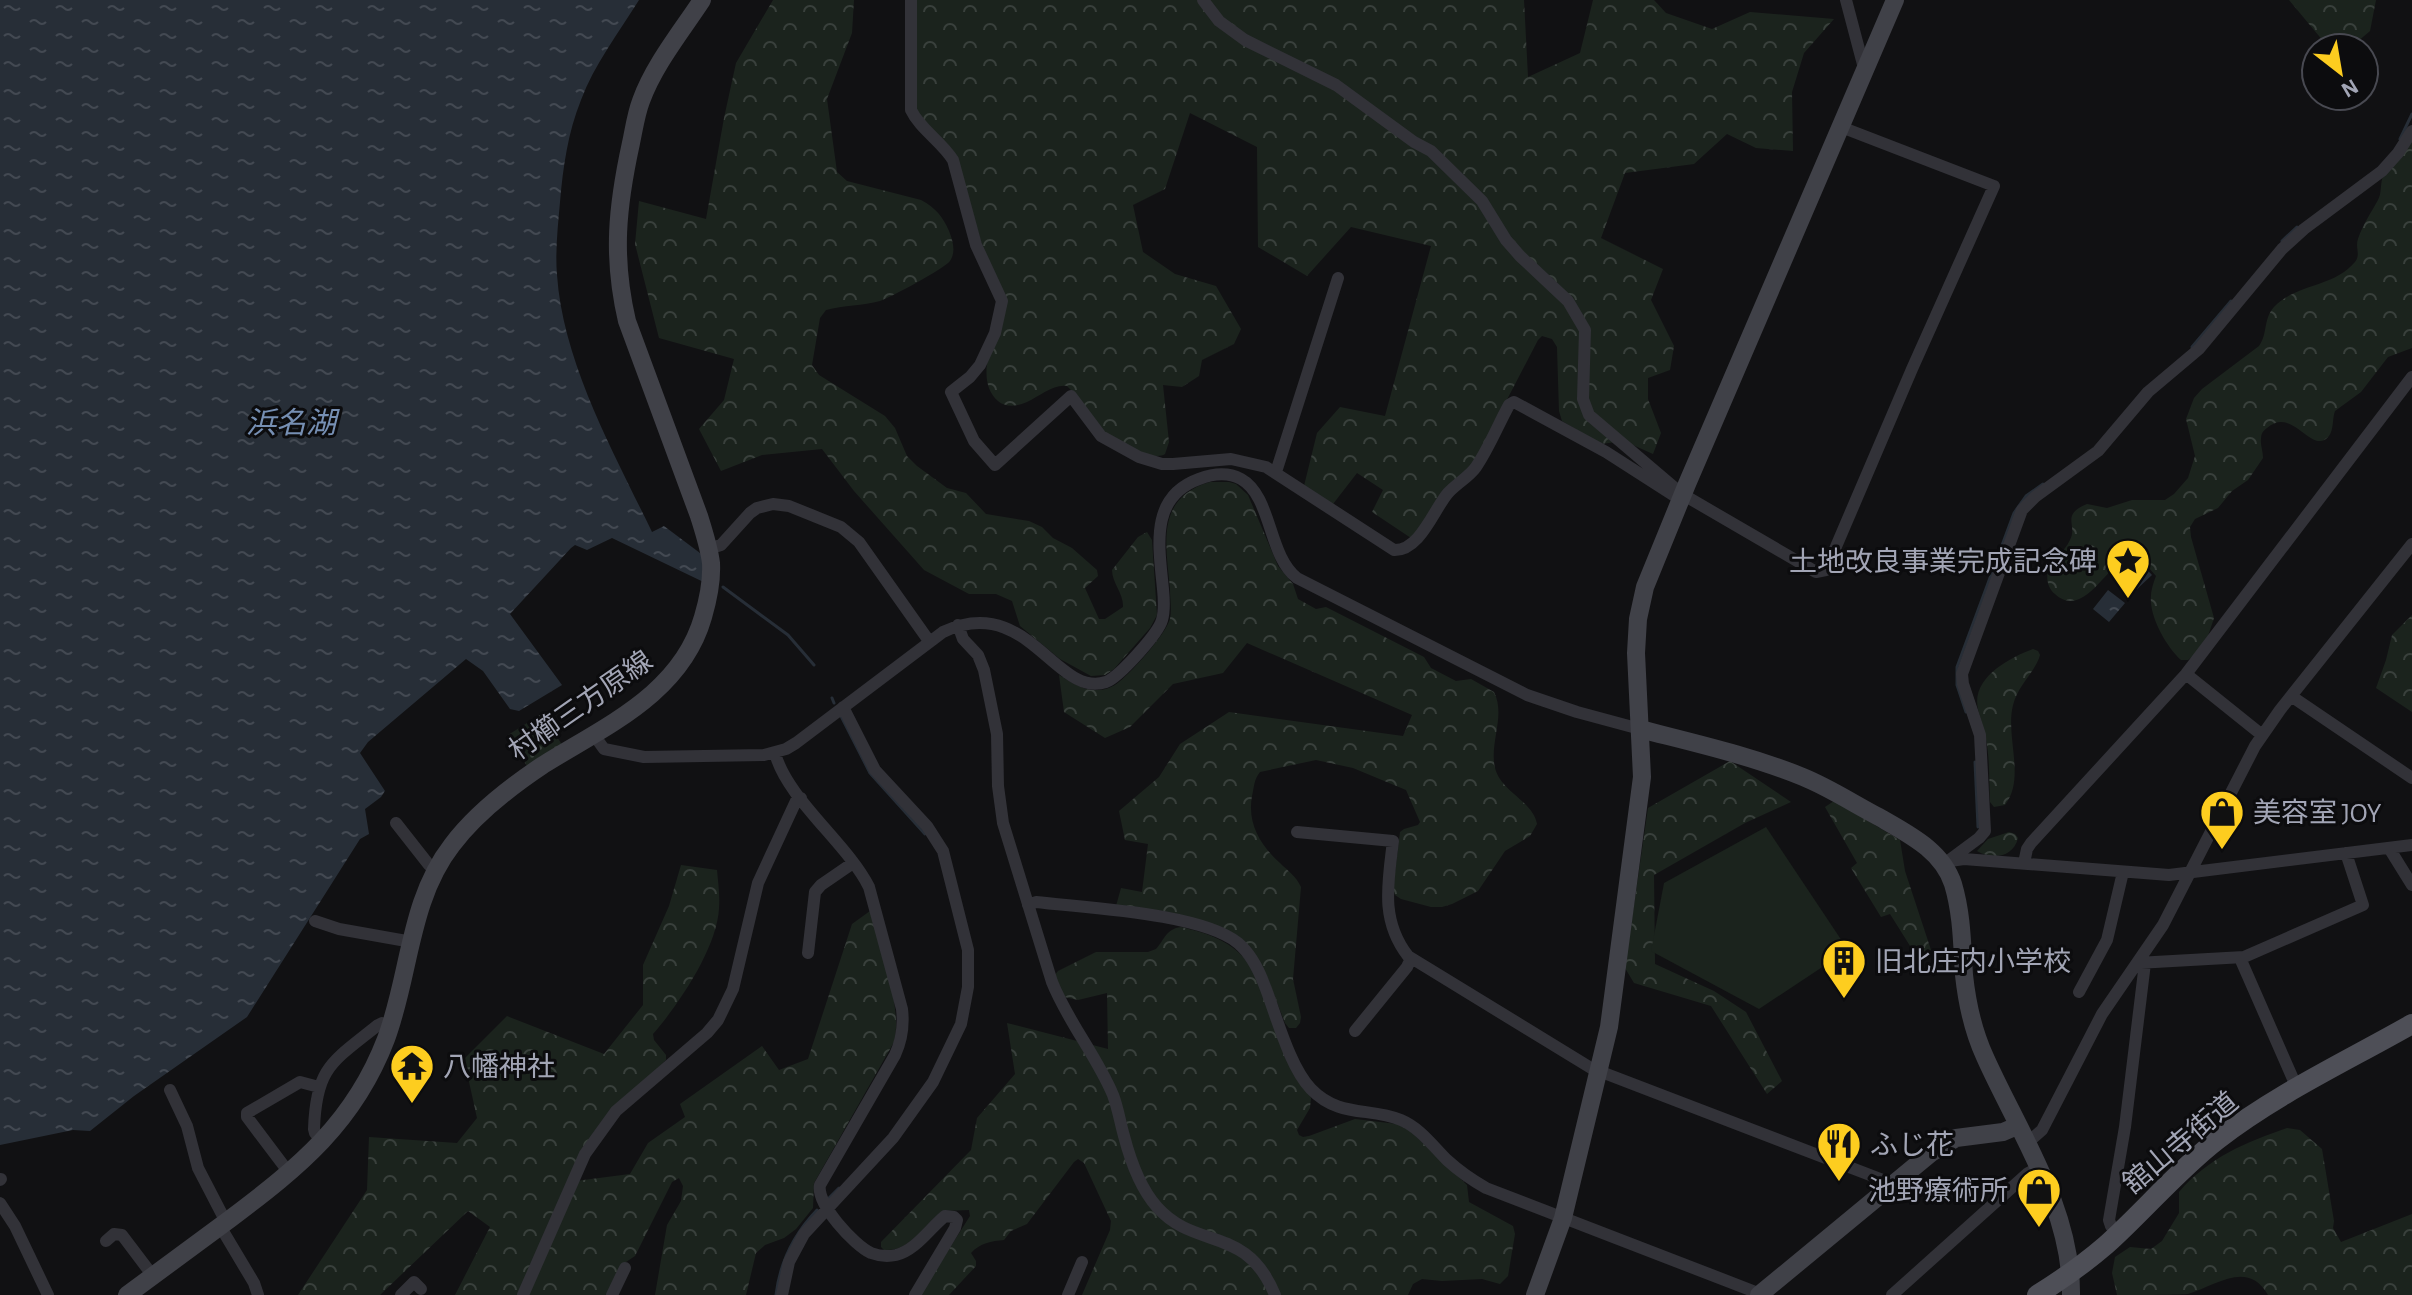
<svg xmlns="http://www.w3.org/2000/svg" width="2412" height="1295" font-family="'Alegreya Sans','Noto Sans JP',sans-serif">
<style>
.forest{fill:url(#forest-crowns)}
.park{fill:url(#park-dots)}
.garden{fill:#1b231d}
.water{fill:url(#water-ripples)}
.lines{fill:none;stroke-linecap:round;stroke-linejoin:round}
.stream{stroke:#272e37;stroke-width:3}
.street{stroke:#323238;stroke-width:12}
.secondary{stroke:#404148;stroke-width:18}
.primary{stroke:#4e4f57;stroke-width:20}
.labels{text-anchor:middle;stroke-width:6;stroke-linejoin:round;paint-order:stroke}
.poi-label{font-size:28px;fill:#a2a5b5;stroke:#0c0c0e;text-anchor:start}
.street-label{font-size:28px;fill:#a2a5b5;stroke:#0c0c0e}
.water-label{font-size:30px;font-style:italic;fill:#768fb3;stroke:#0c0c0e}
</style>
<defs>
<pattern id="forest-crowns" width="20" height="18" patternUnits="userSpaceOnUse" patternTransform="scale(2)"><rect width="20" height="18" fill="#1b231d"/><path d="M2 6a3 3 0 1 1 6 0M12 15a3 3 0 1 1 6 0" fill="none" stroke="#39403c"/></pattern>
<pattern id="park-dots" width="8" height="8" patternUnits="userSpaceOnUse" patternTransform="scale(2)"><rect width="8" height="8" fill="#1b231d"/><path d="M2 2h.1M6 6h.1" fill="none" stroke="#39403c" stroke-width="1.8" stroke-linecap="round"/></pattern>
<pattern id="water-ripples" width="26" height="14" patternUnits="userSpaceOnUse" patternTransform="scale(2)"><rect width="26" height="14" fill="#272e37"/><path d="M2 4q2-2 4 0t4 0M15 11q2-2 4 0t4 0" fill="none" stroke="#434952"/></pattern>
</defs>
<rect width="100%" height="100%" fill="#111113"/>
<!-- forest -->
<path class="forest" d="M773,0H854L852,33L827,99L837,172L847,181L921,200C936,208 943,217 949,231C953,241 956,252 950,261C944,269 891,297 880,301C863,306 843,305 826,310L820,318L812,365L819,375L885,416L895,428L907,456L917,466L947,488L966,493L986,514L1029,521L1042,527L1053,538L1072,548L1097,570L1098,576L1085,588L1099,619H1105L1123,607C1124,594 1112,583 1112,570L1138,537L1147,532L1152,540L1157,615L1150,628L1114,669L1105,675L1091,676L1060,659L1020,626L1012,601L996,594H969L924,570L854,491L822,449L762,455L721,471L699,429L724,400L734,359L659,338L635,244L639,201L706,219L724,118L736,63Z
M915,0H1524L1528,77L1580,53L1593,0H1654L1666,13L1712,29L1750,12L1834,19L1804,53L1792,92L1793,151L1756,148L1727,134L1694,164L1625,173L1601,238L1663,269L1651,300L1674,346L1670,370L1648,378V399L1661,433L1653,454L1624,441L1601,444L1562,421L1559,411L1557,347L1552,339L1542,336L1538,340L1474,463L1411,538L1372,512L1383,490L1357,473L1333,504L1304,486L1317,433L1340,407L1385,416L1431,246L1351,227L1307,276L1258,247L1257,147L1190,113L1165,189L1133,205L1143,252L1175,274L1216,286L1241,329L1234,344L1202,360L1199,376L1182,387L1163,385L1169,442L1165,454C1151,463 1109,439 1098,426C1087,414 1080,398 1067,386C1053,384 1040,396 1027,402C1018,406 1006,408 998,401C972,378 997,331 1006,306L985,256L959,164L916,113Z
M2289,0H2376L2370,31L2350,48H2329Z
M2412,136V348L2388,357L2361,392L2335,411C2332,419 2334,429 2329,436C2312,457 2293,405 2267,428C2263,431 2261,433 2261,439C2260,444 2263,451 2263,458L2248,480L2232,491L2218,508L2195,519L2190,527L2191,537L2214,618L2208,636L2194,655L2188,660H2181C2167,647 2152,621 2151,602C2150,593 2153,584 2156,576L2136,553L2130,554C2121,562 2111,570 2102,580C2090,593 2073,611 2055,594C2048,589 2046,579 2048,571C2051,559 2065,552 2070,540C2078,525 2060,515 2087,504L2107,508L2132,500H2165L2174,494L2188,478L2195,456L2186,419L2194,398L2202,389L2259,346C2268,334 2263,319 2274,307C2297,283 2333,288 2355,262C2361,255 2355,247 2358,239C2363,224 2371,213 2378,200C2382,193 2380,184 2383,176C2389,162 2403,148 2412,136Z
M1210,482H1229L1236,484L1248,495L1278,566L1293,584L1298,599L1316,609L1326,607L1424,657L1431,668L1456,681L1471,679L1494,692C1506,716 1489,743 1495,768C1501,792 1533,801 1537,824L1530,836L1505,851L1478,891L1452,904L1442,907H1431L1401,899L1395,895L1393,889L1400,832L1404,829L1418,825L1420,822L1406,790L1353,768L1316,760L1260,772C1254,779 1254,787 1252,796C1247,823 1260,845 1280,863C1288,871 1296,876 1301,887L1293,979L1301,1017L1300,1023L1296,1028H1289L1285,1023L1266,974L1239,938L1116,906L1121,888L1142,892L1148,844L1125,840L1119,811L1159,777L1180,744L1229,712L1403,736L1412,715L1247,643L1223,673L1173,684L1130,727L1105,738L1064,712L1059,675C1071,682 1083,691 1098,690C1104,690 1110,688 1115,685C1129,676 1166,634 1170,619C1172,609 1170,599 1170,589C1166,544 1155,498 1210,482Z
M2412,615V712L2376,688L2386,660L2392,635Z
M2033,649L2038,651L2040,655C2036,671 2018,685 2013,705C2005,737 2026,777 2005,805L1994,807L1990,802C1989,782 1990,760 1986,739C1985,729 1980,719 1978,709C1971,678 2009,658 2033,649Z
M1730,761L1791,802L1745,823L1654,875L1655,964L1714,991L1746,1012L1782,1081L1767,1094L1711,1006L1634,983L1625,968L1648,808Z
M1834,801L1900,840L1905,871L1931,950L1917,957L1890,914L1881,917L1851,868L1857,863L1825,807Z
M2009,832L2015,834L2018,838C2013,858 1992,860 1977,851L1988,839Z
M681,865L717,870C718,882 720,895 719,908C717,948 679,1004 653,1034L654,1040L666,1055V1060L601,1122L581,1152L568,1182L630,1174L648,1143L685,1117L680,1104L762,1046L779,1070L808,1059L852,924L870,911C880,947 903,1007 894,1042L814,1183L813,1208L796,1229L784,1238L765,1245L756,1253L746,1295H655L667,1225L681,1201L683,1186L679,1178L672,1182L635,1256L623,1264L607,1295H455L490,1227L468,1211L380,1295H298L367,1190L369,1137L457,1143L477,1118L464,1059L507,1016L604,1054L643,1005V965L669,906Z
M1181,927C1210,934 1232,941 1251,966L1311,1098L1310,1108L1297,1130L1299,1135L1303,1137L1309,1136L1355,1119L1397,1124L1409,1130L1467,1185L1469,1202L1513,1226L1515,1234L1508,1276L1500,1284L1482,1279L1442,1281L1422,1279L1413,1284L1408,1295H1082L1110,1230L1111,1221L1084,1163L1078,1159L1074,1162L1027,1224L1011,1231L1004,1240C991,1241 980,1243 971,1253L976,1261V1266L949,1295H920L970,1216L969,1210L942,1211C924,1225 910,1252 884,1250L881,1247V1242L971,1150L977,1118L1015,1074L1007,1023L1108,1049L1107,993L1078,1000L1064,997L1055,975L1058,971L1096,952H1148L1156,949C1165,939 1166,929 1181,927Z
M2287,1128L2300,1130L2322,1149L2334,1221L2333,1228L2341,1242L2412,1214V1295H2268C2248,1259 2215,1286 2188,1294C2173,1295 2135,1295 2117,1295L2112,1273L2115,1257L2130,1247L2151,1249L2162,1241L2179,1213V1192C2208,1158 2246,1142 2287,1128Z"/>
<!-- park -->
<path class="park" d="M543,713L562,745L527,766L508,735Z"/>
<!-- garden -->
<path class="garden" d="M1766,827L1848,950L1759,1009L1651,951L1664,883Z"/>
<!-- water -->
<path class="water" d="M0,0H639C619,32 594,65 581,100C568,132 563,167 560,202C558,225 555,251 557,275C563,363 614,453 652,532L664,526L720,568L716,588L612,538L587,550L575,545L571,548L510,614L562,685L519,711L510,709L483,671L466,659L368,742L360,753L385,791L381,797L365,809L369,834L360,839L247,1017L134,1096L90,1131L73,1130L0,1145Z
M2133,555L2152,575L2137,589L2119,569Z
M2108,590L2125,603L2109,622L2093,609Z"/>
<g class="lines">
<!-- stream -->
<path class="stream" d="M2400,139L2412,114
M2282,241L2297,227
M2192,347L2231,301
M723,587L788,635L814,665
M832,698L834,703
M1966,712L1957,685V667L2014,513L2026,496L2043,484
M841,716L870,773L925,834
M1975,762L1978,827
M828,1199L839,1188
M776,1295C780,1261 794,1234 817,1210"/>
<!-- street -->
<path class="street" d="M911,0V110C920,129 941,141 953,160L976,245L1002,301L995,333L980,365L970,377L951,392L974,441L995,465L1071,396L1101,436L1139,457L1162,464H1173L1231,459L1266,467L1394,550C1420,551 1434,509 1448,493C1457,483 1469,477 1476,467C1489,448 1498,425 1509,405L1514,402L1606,452L1673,495L1682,494
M1203,0L1219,21L1245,40L1336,85L1414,142L1431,151L1482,201L1506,240L1520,256L1568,301L1585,330L1583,399L1589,415L1682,494L1816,572L1826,570L1912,369L1994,186L1841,127
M1846,0L1865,72
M1276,472L1338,278
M708,549L721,545L750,513L757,508L773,504L789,506L841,527L859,542L929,641
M958,625L963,639L978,655L984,670L997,734L998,786L1003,823L1052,982C1068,1022 1096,1055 1113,1095C1118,1108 1120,1122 1124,1136C1130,1159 1141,1189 1157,1207C1196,1251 1246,1224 1275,1295
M2186,674L2262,735
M2291,696L2412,778
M594,735L604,749L644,757L764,755L786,749L796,743L943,632C1028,592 1056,699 1106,682C1119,677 1158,634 1162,620C1165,610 1164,599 1163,589C1159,547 1149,497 1199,479C1212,474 1228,472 1241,479C1272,496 1268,556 1297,578L1527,695L1577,712L1640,729
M775,753C787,799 847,843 869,887L902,1009C904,1026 902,1040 895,1055L820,1185C816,1204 854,1245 871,1253C879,1256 887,1257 896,1255C916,1250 929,1229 945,1216L954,1217L957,1220L955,1228L915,1295
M396,823L429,865L436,869
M1297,832L1393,841C1388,883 1380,920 1408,956L1591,1068L1883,1180L1889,1186
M2389,848L2412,885
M1950,861L1964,859L2169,875L2412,845
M2024,863L2027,849L2031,843L2186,674L2412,377
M1944,864L1979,838L1985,831L1980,735L1963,684L1962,674L2022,510L2035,497L2098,451L2148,392L2199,349L2282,249L2304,229L2382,171L2398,153L2412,131
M1028,905L1036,902C1086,908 1201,913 1238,943C1251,954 1258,968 1264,984C1276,1014 1289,1066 1311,1089C1339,1118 1369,1107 1401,1120C1420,1128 1432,1145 1447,1160C1459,1171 1472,1180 1486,1188L1753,1291L1756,1295
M315,921L339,929L412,942
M808,953L815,892L821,885L853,863
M2240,958L2297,1088
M2137,963L2244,957L2363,905L2346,853
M2079,992L2107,940L2123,872
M1355,1031L1407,967L1411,958
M170,1090L187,1126L198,1168L226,1222
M323,1142L315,1133L314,1129C316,1067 332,1062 378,1025L382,1023L391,1025
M2026,1144L2042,1130L2102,1014L2163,925L2255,746L2280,710L2412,544
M290,1174L247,1117V1113L300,1082L319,1087
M0,1180L1,1179
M0,1203L15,1226L48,1295
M220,1226L254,1283L258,1295
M2118,1234L2111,1226L2109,1220L2125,1127L2145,963
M106,1241L114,1234L122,1235L153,1276
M401,1295L414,1282L421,1289
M523,1295L585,1154L616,1111L707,1033L718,1020L733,989L758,883L796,801L801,798
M612,1295L625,1268
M782,1295L789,1262L804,1234L893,1138L933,1082L961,1024L968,987V950L943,851L927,826L875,770L843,707
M1068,1295L1082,1262
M1892,1295L2028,1173L2038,1168"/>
<!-- secondary -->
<path class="secondary" d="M1640,729C1694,743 1752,756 1803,777C1830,788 1854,804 1879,817C1908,834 1942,850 1953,884C1962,914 1962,944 1964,975C1967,1003 1973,1031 1985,1057C2019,1133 2072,1209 2071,1295
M127,1295C161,1270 196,1244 230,1219C299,1167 354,1123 386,1039C410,975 409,900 452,845C476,813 510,787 543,765C605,726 681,694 703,617C708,600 712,581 711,563C709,547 704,532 699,516L627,321C612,257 617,207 631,143C634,129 636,114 641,101C654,65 681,32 702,0
M1535,1295L1563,1218L1609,1027L1642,777L1636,653L1638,619L1645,587L1687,484L1895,0
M1759,1295L1931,1153L1956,1138L2003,1132L2017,1126"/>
<!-- primary -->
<path class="primary" d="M2037,1295C2061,1280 2084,1264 2106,1245C2144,1211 2177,1171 2217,1140C2276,1094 2347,1061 2412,1024"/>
</g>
<!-- icons -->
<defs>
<g id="sight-pin" transform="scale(2.3)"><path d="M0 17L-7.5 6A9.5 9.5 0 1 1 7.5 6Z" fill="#fdcd1f" stroke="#0c0c0e"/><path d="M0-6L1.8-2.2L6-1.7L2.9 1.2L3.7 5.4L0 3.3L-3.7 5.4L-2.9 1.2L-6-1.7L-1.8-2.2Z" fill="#111"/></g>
<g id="shop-pin" transform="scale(2.3)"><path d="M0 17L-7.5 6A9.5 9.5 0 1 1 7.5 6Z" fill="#fdcd1f" stroke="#0c0c0e"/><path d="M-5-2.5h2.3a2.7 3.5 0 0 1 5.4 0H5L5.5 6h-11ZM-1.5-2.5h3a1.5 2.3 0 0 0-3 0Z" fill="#111"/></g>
<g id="building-pin" transform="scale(2.3)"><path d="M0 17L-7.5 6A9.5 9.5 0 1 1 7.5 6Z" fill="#fdcd1f" stroke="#0c0c0e"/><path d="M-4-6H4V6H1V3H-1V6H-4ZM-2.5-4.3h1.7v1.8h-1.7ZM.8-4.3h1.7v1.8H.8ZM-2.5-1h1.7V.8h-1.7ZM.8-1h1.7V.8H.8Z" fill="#111"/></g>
<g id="temple-pin" transform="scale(2.3)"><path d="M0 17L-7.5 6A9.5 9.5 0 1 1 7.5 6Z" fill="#fdcd1f" stroke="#0c0c0e"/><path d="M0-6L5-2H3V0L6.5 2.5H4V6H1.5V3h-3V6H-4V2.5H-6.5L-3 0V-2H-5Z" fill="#111"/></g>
<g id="restaurant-pin" transform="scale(2.3)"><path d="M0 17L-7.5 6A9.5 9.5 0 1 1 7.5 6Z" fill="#fdcd1f" stroke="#0c0c0e"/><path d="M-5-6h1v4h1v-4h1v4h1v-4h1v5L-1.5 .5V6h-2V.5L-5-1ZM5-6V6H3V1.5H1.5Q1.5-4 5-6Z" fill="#111"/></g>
</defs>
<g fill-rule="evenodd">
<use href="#sight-pin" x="2128" y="561"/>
<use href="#shop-pin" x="2222" y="812"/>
<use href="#building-pin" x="1844" y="961"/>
<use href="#temple-pin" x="412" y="1066"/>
<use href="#restaurant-pin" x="1839" y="1144"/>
<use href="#shop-pin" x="2039" y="1190"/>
</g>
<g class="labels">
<!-- poi labels -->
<g class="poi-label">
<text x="2097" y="571" text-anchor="end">土地改良事業完成記念碑</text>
<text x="2253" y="822">美容室 JOY</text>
<text x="1875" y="971">旧北庄内小学校</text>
<text x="443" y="1076">八幡神社</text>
<text x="1870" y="1154">ふじ花</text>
<text x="2008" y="1200" text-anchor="end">池野療術所</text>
</g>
<!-- street labels -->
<g class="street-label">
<text transform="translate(580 705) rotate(-35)" y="10">村櫛三方原線</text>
<text transform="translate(2180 1142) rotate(-40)" y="10">舘山寺街道</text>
</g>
<!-- water labels -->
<g class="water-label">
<text x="291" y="433">浜名湖</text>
</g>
</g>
<!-- north arrow -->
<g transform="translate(2340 72) rotate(149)"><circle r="38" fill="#0c0c0e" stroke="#484951" stroke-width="2"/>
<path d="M0-6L14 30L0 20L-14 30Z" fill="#fdcd1f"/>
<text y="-12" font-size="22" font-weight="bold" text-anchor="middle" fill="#a2a5b5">N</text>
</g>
</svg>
